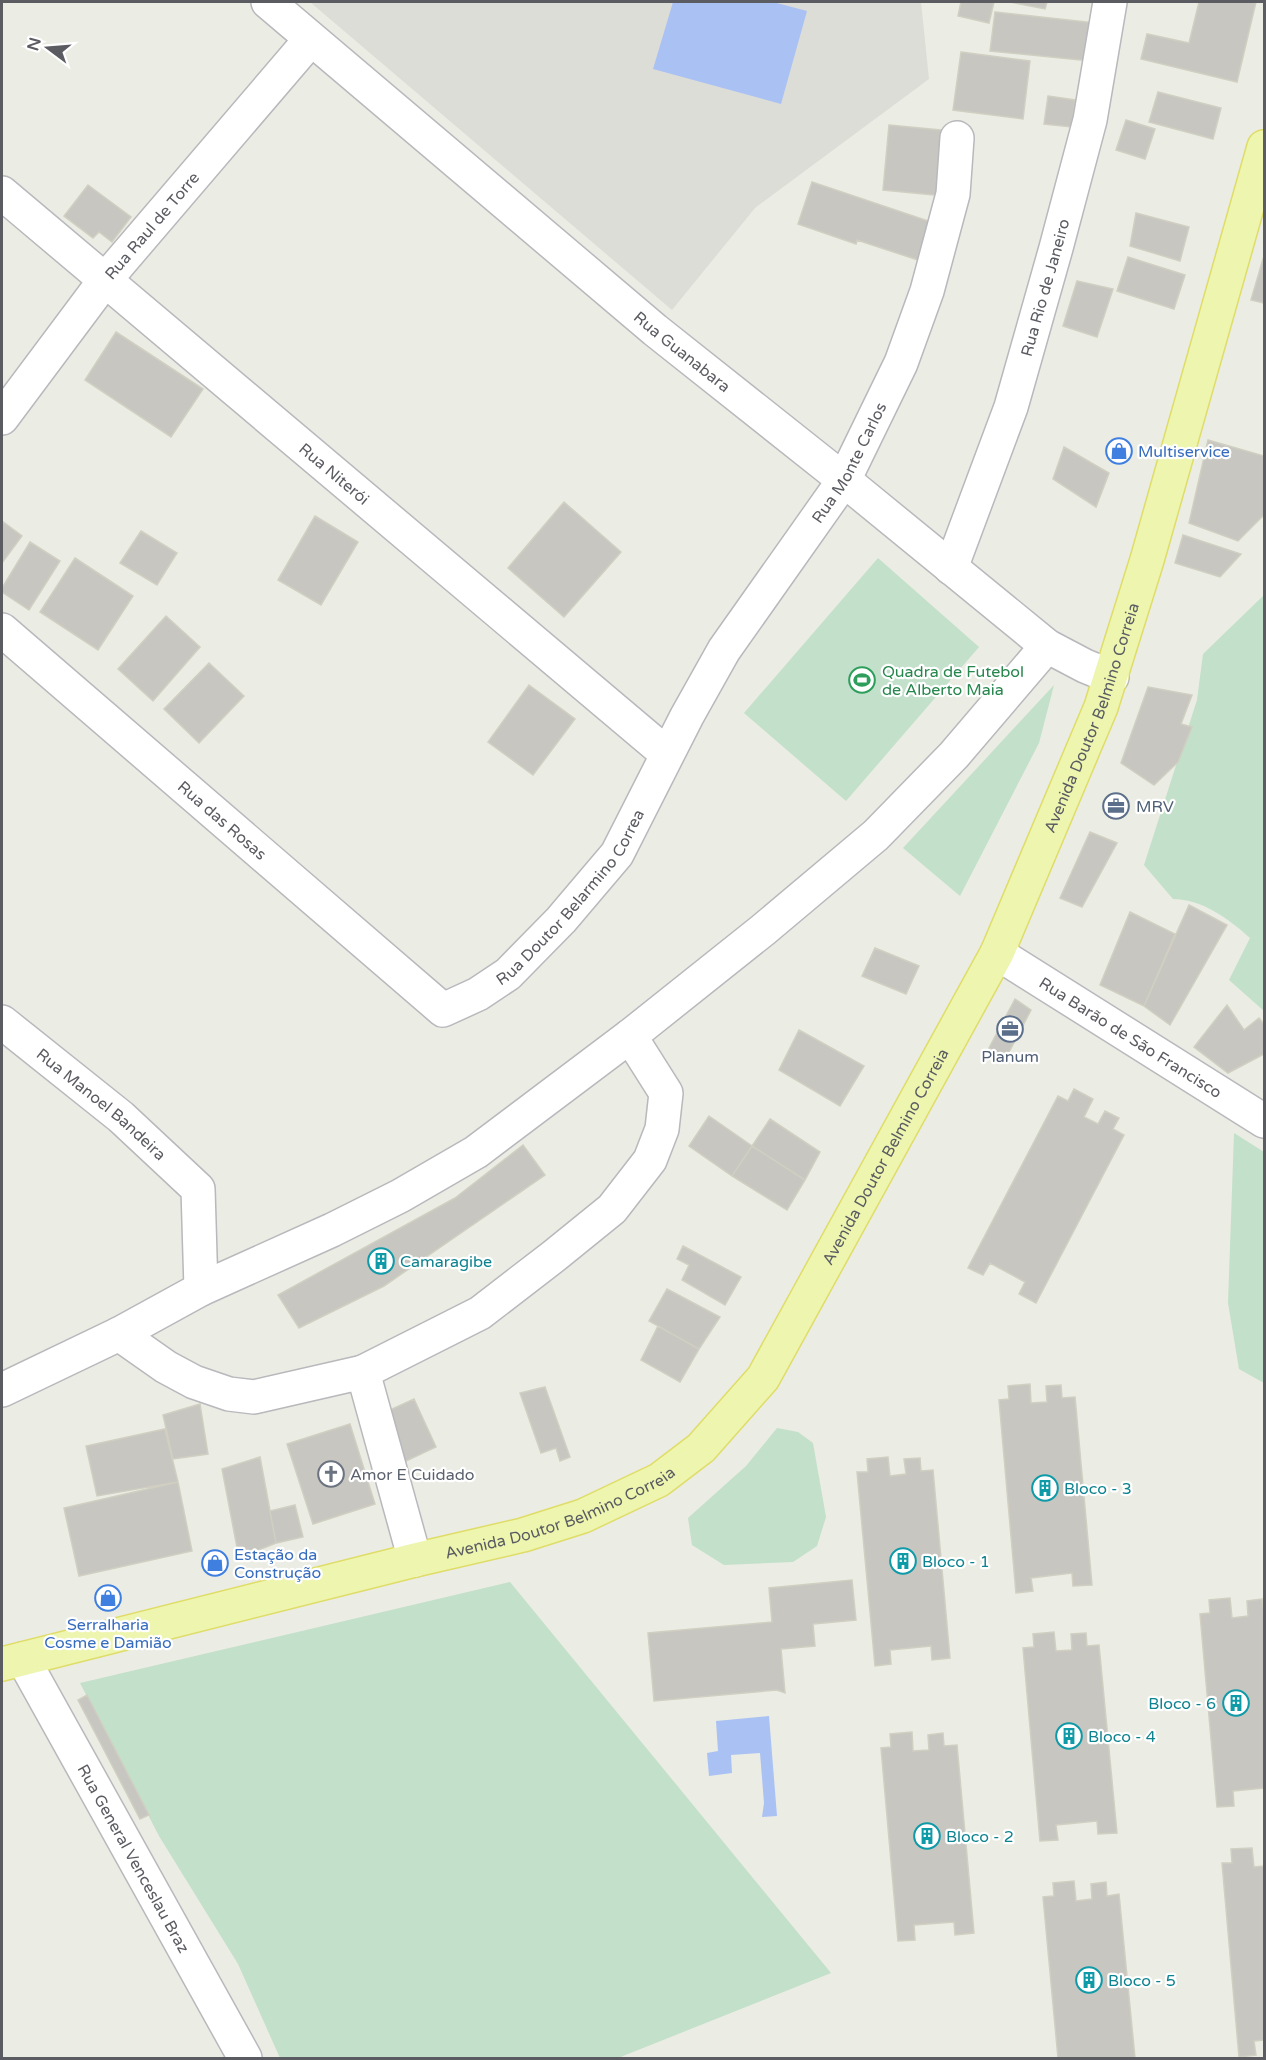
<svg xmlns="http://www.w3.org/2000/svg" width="1266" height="2060" font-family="'Varela Round',sans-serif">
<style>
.industrial{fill:#ddddd7}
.green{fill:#c2e0ca}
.water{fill:#aac1f4}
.building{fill:#c7c6c0;stroke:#d0cfc2;stroke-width:1.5}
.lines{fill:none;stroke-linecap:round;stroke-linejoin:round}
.minor-casing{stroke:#b8b8bd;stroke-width:36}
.major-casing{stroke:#dfdd68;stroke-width:36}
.minor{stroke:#fff;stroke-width:33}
.major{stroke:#eef5af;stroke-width:33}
.labels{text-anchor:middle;stroke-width:4.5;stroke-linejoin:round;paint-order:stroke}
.street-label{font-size:16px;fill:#5b5c62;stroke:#fff}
.shop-label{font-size:16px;fill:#366cbe;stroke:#fff;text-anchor:start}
.leisure-label{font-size:16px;fill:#27864d;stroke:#fff;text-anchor:start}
.service-label{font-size:16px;fill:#4e5e75;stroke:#fff;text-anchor:start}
.culture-label{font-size:16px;fill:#0d838f;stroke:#fff;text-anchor:start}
.worship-label{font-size:16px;fill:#5b616d;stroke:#fff;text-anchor:start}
</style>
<rect width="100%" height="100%" fill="#ebece3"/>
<!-- industrial -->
<path class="industrial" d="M310,2H921L929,79L755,208L672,310Z"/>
<!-- green -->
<path class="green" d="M878,558L979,647L846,801L744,713Z
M1264,595V1011L1229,980L1250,938C1229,919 1202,899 1173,899L1144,865L1197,700L1203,654Z
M1054,685L1039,743L960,896L903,848Z
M1234,1133L1264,1152V1383L1239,1369L1228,1303Z
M777,1428L798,1432L813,1443L826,1517L817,1546L793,1562L724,1565L692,1545L688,1518L746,1466Z
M510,1582L831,1973L618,2058H280L238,1964L159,1836L80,1683Z"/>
<!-- water -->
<path class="water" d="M673,2H773L807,11L781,104L653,69Z
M769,1716L777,1816L762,1817L764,1803L760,1753L731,1755L732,1773L709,1776L707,1753L718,1751L716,1721Z"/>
<!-- building -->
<path class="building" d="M961,2H994L989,23L958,16Z
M1010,2H1047L1045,9Z
M1199,2H1256L1237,82L1141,59L1147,34L1189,43Z
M995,12L1104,24L1100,62L990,51Z
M961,52L1030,61L1023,119L953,110Z
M1158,92L1221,108L1213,139L1149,122Z
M1048,96L1075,100L1072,127L1044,124Z
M1126,120L1155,129L1145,159L1116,150Z
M889,125L951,131L944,196L883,190Z
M812,182L937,224L924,262L857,240L856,244L798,224Z
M88,185L131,217L112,242L99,232L93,238L64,216Z
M1136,213L1189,227L1180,261L1130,246Z
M1128,257L1185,275L1174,309L1117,291Z
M1263,259L1264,260V303L1251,300Z
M1077,281L1113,289L1097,337L1063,326Z
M116,332L203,389L171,437L85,380Z
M1208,440L1264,456V515L1238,541L1189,523Z
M1064,447L1109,473L1096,507L1053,479Z
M564,502L621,552L564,617L508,568Z
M315,516L358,542L321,605L278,580Z
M2,521L22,536L2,563Z
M141,531L177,553L157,585L120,563Z
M1183,535L1241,554L1220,577L1175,563Z
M30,542L60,561L29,610L2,592V588Z
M75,558L133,596L98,650L40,612Z
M166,616L200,647L153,701L118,669Z
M209,663L244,696L199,743L164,709Z
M529,685L575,719L533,775L488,742Z
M1148,687L1192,695L1181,724L1192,727L1178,762L1154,785L1121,763Z
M1090,832L1117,843L1082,907L1060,898Z
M1189,905L1227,925L1170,1025L1144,1006Z
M1130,912L1175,934L1144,1006L1100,985Z
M875,948L919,966L906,994L862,976Z
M1015,999L1031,1010L1006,1058L989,1048Z
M1227,1005L1244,1030L1259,1018L1264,1024V1054L1228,1073L1194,1047Z
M799,1030L864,1066L840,1106L779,1070Z
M1074,1089L1093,1099L1084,1117L1098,1124L1105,1111L1119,1118L1113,1129L1124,1135L1036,1303L1019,1294L1025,1282L990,1263L983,1275L968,1268L1058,1096L1068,1101Z
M709,1116L752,1146L732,1176L689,1146Z
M770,1119L820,1152L805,1180L752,1146Z
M523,1145L545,1175L384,1286L299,1328L278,1295L455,1198Z
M752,1146L805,1180L787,1210L732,1176Z
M683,1246L741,1277L725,1305L682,1280L689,1265L677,1259Z
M667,1289L720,1317L699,1349L649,1321Z
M658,1326L699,1349L680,1382L641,1360Z
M1030,1384L1031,1403L1047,1402L1046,1386L1061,1385L1062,1398L1075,1397L1092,1585L1073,1586L1072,1573L1031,1578L1033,1591L1016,1593L999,1400L1009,1399L1008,1386Z
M545,1387L570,1457L560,1461L556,1448L541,1453L520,1393Z
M414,1399L436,1447L404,1462L381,1414Z
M200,1404L208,1454L173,1459L163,1415Z
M350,1424L375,1504L313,1524L287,1444Z
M165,1429L178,1482L97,1496L86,1446Z
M260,1457L276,1543L239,1558L222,1469Z
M888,1457L890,1476L906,1474L904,1459L920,1458L921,1471L933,1470L950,1658L932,1660L931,1646L890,1650L891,1664L875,1666L857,1472H868L867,1459Z
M178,1482L192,1551L79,1576L64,1508Z
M295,1505L303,1537L276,1543L270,1511Z
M852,1580L856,1620L813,1624L815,1646L781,1649L785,1693L777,1690L654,1701L648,1633L772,1622L769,1588Z
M1230,1598L1232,1618L1248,1616L1247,1601L1262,1599L1264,1612V1788L1233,1791L1234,1806L1217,1807L1200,1614L1210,1613L1209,1600Z
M1054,1632L1056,1651L1072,1650L1071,1634L1086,1633L1087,1646L1099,1645L1117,1833L1098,1834L1097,1821L1056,1825L1058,1840L1040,1841L1023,1648L1034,1647L1033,1634Z
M87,1695L149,1815L140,1819L78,1700Z
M912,1732L913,1751L929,1750L928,1735L943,1733L944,1746L957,1745L974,1933L955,1935L954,1922L914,1925L915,1940L898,1941L881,1748L891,1747L890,1734Z
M1252,1848L1254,1867L1264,1866V2040L1254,2041L1256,2055L1239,2057L1222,1863H1232L1231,1849Z
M1074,1881L1076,1901L1092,1899L1091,1884L1106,1882L1107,1896L1119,1894L1135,2058H1058L1043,1897L1054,1896L1053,1883Z"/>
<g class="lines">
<!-- minor casing -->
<g class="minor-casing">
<g id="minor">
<path id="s1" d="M268,2L655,330L844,480L1047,646L1085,666L1112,677"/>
<path id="s2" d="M2,193L667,754"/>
<path id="s3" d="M2,418L105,280L311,39"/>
<path id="s4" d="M951,568L1011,407L1056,248L1090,120L1110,2"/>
<path id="s5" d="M2,630L443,1010L478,994L508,974L561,920L617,854L687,716L724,650L844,480L901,363L927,291L953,194L957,138"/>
<path id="s6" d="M997,953L1264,1121"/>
<path id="s7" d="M2,1022L121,1117L198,1189L201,1289"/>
<path d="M119,1334L166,1367L194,1382L229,1394L254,1397L363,1372L415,1560"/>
<path d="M363,1372L480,1313L554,1256L612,1209L650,1160L662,1129L666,1093L630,1036"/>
<path d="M2,1390L119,1334L201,1289L332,1230L400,1196L476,1152L630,1036L763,930L876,835L954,755L1047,646"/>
<path id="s8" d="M23,1659L245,2058"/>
</g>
</g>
<!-- major casing -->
<g class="major-casing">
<g id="major">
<path id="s9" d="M2,1664L415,1560L523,1535L583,1516L659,1480L701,1448L763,1378L997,953L1101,707L1147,560L1264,147"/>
</g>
</g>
<!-- minor -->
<use href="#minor" class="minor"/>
<!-- major -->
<use href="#major" class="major"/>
</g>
<!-- icons -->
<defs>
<g id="shop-ring" transform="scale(1.35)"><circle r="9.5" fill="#fff" stroke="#3f7fe0" stroke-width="1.5"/><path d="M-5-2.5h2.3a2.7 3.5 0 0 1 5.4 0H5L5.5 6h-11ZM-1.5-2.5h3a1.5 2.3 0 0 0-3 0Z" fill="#3f7fe0"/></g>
<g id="stadium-ring" transform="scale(1.35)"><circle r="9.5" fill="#fff" stroke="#2e9e5b" stroke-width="1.5"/><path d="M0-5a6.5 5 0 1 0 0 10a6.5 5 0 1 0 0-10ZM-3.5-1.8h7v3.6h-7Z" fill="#2e9e5b"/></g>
<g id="office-ring" transform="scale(1.35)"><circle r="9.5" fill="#fff" stroke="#5c6f8a" stroke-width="1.5"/><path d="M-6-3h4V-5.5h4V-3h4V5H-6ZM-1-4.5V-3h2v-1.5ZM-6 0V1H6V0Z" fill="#5c6f8a"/></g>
<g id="building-ring" transform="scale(1.35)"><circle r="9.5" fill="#fff" stroke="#0f9aa8" stroke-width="1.5"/><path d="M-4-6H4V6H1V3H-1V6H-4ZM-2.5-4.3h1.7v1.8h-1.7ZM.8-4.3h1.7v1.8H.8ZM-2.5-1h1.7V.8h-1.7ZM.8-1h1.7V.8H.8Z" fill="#0f9aa8"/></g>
<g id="church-ring" transform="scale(1.35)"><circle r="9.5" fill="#fff" stroke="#6b7280" stroke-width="1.5"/><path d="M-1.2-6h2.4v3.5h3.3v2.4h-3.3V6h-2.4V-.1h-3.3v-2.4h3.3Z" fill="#6b7280"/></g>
</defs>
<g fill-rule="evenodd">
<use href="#shop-ring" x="1119" y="451"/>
<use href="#stadium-ring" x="862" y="680"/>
<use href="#office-ring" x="1116" y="806"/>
<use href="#office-ring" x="1010" y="1029"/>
<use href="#building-ring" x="381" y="1261"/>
<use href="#church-ring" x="331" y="1474"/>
<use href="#building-ring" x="1045" y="1488"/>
<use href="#building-ring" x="903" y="1561"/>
<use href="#shop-ring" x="215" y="1563"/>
<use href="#shop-ring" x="108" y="1598"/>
<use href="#building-ring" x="1236" y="1703"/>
<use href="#building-ring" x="1069" y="1736"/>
<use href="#building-ring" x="927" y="1836"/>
<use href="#building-ring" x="1089" y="1980"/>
</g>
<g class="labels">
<!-- street labels -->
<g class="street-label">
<text dy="6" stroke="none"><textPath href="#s3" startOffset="244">Rua Raul de Torre</textPath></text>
<text dy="6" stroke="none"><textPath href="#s4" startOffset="296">Rua Rio de Janeiro</textPath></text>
<text dy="6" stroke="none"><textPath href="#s1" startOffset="542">Rua Guanabara</textPath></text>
<text dy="6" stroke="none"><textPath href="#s5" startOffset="1275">Rua Monte Carlos</textPath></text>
<text dy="6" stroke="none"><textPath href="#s2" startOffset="435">Rua Niterói</textPath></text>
<text dy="6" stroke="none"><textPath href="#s9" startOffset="1569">Avenida Doutor Belmino Correia</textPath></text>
<text dy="6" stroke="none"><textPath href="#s5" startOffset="291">Rua das Rosas</textPath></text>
<text dy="6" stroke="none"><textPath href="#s5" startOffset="756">Rua Doutor Belarmino Correa</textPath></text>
<text dy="6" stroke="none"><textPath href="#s6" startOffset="158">Rua Barão de São Francisco</textPath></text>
<text dy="6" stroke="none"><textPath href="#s7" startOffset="129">Rua Manoel Bandeira</textPath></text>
<text dy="6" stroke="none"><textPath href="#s9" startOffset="1083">Avenida Doutor Belmino Correia</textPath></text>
<text dy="6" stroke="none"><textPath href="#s9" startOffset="579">Avenida Doutor Belmino Correia</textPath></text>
<text dy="6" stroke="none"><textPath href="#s8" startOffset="228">Rua General Venceslau Braz</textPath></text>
</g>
<!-- shop labels -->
<g class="shop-label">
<text x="1138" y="457">Multiservice</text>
<text x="234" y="1560">Estação da<tspan x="234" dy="18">Construção</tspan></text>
<text x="108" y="1630" text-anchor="middle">Serralharia<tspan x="108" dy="18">Cosme e Damião</tspan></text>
</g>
<!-- leisure labels -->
<g class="leisure-label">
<text x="882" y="677">Quadra de Futebol<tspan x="882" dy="18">de Alberto Maia</tspan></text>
</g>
<!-- service labels -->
<g class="service-label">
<text x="1136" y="812">MRV</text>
<text x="1010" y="1062" text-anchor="middle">Planum</text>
</g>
<!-- culture labels -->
<g class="culture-label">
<text x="400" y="1267">Camaragibe</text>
<text x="1064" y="1494">Bloco - 3</text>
<text x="922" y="1567">Bloco - 1</text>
<text x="1216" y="1709" text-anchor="end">Bloco - 6</text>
<text x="1088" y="1742">Bloco - 4</text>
<text x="946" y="1842">Bloco - 2</text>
<text x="1108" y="1986">Bloco - 5</text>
</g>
<!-- worship labels -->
<g class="worship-label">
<text x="350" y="1480">Amor E Cuidado</text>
</g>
</g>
<!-- border -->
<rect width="1266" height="2060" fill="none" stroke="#5b5c62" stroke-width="6"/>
<!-- north arrow -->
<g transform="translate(48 48) rotate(286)" stroke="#ffffff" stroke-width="4.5" paint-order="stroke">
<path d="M0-4.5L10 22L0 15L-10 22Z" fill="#5b5c62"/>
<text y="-9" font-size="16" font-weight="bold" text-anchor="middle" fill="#5b5c62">N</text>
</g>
</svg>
